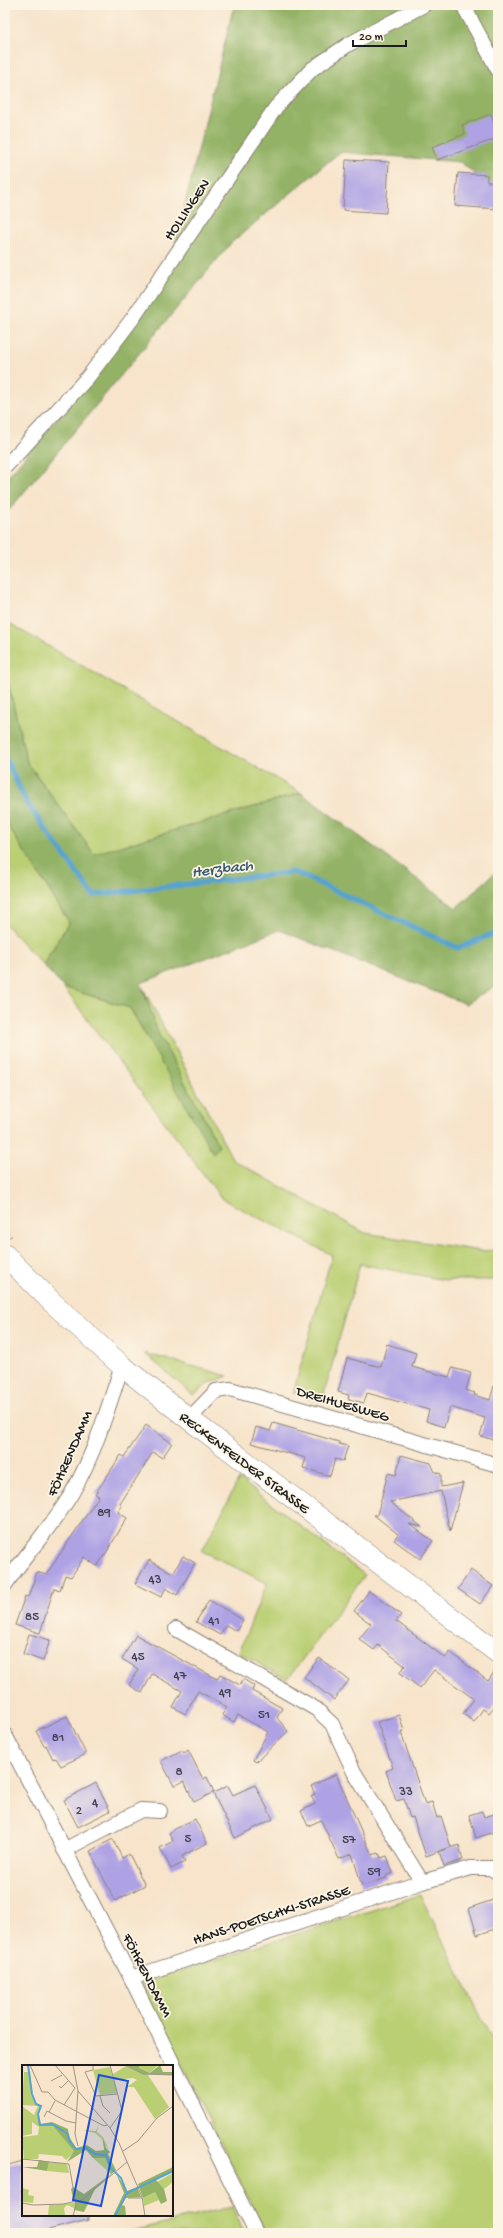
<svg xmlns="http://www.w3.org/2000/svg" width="503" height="2238" font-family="'Gochi Hand',sans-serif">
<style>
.green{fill:#bacf73;stroke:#6b7648}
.forest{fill:#93b265;stroke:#586740}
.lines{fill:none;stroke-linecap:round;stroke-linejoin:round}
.stream{stroke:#56a3cf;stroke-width:5.5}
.building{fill:#aea2e5}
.street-casing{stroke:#8a8074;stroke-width:16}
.secondary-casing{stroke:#8a8074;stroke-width:22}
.path{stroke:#8a8074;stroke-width:2.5;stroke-dasharray:1 3;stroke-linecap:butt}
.street{stroke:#fff;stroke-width:14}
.secondary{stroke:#fff;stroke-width:21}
.labels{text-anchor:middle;stroke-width:3.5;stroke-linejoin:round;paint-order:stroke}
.number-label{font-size:13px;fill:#403e4e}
.street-label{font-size:15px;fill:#1c1c1c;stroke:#fcf5e5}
.water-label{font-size:16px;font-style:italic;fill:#36596d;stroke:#fcf5e5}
.inset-river{fill:none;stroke:#56a3cf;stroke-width:2}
.inset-road{fill:none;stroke:#9f9485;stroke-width:1}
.view{fill:#1d4ed8;fill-opacity:0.15;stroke:#1d4ed8;stroke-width:2}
.inset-edge{fill:none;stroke:#1c1c1c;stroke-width:2}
</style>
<rect width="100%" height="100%" fill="#fcf5e5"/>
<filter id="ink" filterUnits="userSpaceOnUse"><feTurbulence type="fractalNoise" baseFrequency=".025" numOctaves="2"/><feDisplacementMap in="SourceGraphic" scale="8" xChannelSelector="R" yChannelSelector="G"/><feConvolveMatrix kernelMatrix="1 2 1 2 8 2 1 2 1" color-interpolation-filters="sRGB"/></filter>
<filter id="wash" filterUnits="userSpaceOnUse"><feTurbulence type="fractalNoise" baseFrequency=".012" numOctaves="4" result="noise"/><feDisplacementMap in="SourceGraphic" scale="16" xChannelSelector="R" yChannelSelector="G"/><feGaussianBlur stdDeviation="0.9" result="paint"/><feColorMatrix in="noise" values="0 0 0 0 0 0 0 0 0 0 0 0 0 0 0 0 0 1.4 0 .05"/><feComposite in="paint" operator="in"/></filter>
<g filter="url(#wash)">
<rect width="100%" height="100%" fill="#f7e4cb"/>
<!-- green -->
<path class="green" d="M5,621L301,793L94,855L27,762L7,678L5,677Z
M5,821L69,922L43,965L5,924Z
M141,984L233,1160L365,1233L481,1251L498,1250V1280H445L360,1264L322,1401L293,1393L332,1255L222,1199L63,987L130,1008L213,1152L219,1146L159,1035Z
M144,1353L228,1376L208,1384L193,1395Z
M239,1479L365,1575L287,1680L239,1652L267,1583L202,1551Z
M420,1895L498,2051V2233H266L141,1983Z
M232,2207L245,2233H124Z"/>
<!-- forest -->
<path class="forest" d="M234,5H498V192L460,162L340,152L231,243L5,515V480L87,383L168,273Z
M5,677L7,678L27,762L94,854L301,793L456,908L498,870V984L466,1004L279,930L141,983L159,1035L219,1146L213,1153L130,1008L63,987L43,965L69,922L5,821Z"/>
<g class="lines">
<!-- stream -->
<path class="stream" d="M5,758L28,805L93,895L295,872L458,948L498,932"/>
</g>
<g id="blocks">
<!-- building -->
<path class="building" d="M491,114L498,138L437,160L432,147L465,134L462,125Z
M346,160L389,162L386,213L343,210Z
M458,173L487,175V182H498V209L455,206Z
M387,1344L416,1353L412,1367L449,1377L452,1368L471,1373L466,1390L475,1393L474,1395L490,1400L494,1386L498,1387V1441L480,1436L485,1418L450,1407L444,1427L426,1421L429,1410L367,1393L364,1403L348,1399L349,1395L338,1392L347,1358L381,1367Z
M273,1423L339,1442V1444L348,1446L343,1461L335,1459L330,1476L303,1468L306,1458L251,1443L256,1427L270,1431Z
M146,1425L172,1443L162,1458L153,1452L120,1504L122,1506L118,1512L127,1518L106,1553L97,1566L84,1557L71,1577L65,1575L60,1590L54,1588L40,1633L15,1625L25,1596L28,1597L37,1572L46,1575L99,1496L95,1494L121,1455L124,1457Z
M401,1455L431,1463L435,1472L441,1474V1487L463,1483L450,1531L441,1491L390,1502L422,1527L409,1524L433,1541L420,1559L394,1540L398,1534L374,1515H377L388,1473L396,1475Z
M183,1556L195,1563L177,1595L166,1588L161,1597L135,1584L149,1560L173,1573Z
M471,1570L493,1586L480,1604L458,1589Z
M369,1591L401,1615L396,1621L445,1658L450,1652L488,1681L495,1671L498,1674V1702L489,1713L483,1709L474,1722L463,1714L474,1699L434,1670L420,1688L399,1672L405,1666L378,1645L374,1650L359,1639L371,1624L354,1611Z
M209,1600L243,1620L236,1631L226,1625L220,1635L196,1622Z
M29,1634L50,1640L43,1661L23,1654Z
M136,1635L217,1679L220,1674L240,1685L243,1679L254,1686L252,1691L282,1708L277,1718L288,1731L256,1762L253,1760L268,1732L238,1715L234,1722L222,1715L227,1707L198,1691L185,1714L173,1707L182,1691L152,1674L142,1693L129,1685L138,1669L122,1659Z
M319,1658L349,1680L334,1700L304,1677Z
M399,1715L404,1731L401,1732L425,1804L432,1802L437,1818L441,1816L451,1847L426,1856L413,1817L410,1818L404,1799L396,1801L386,1771L393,1768L377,1722Z
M67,1716L86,1754L61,1766L56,1758L53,1759L46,1745L44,1746L36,1731Z
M182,1750L184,1753L188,1750L203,1779L207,1777L214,1792L194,1802L184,1781L174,1786L161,1761Z
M336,1774L372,1855L379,1853L381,1858L387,1856L393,1873L386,1876V1878L362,1886L352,1854L339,1859L321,1820L308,1826L301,1811L315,1804L311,1796L315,1794L311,1786Z
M96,1783L110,1811L78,1827L64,1800Z
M255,1785L273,1819L235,1838L213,1793L228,1786L233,1795Z
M482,1811L484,1817L498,1813V1831L476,1838L469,1815Z
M195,1819L207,1843L182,1856L185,1862L171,1869L160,1848L173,1841L169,1833L174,1829Z
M113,1839L122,1858L129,1854L145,1885L115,1901L90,1851Z
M459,1845L463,1860L444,1866L439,1851Z
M493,1900L496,1909L498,1908V1928L477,1935L469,1908Z
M23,2161V2215H88V2220L36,2233H5V2166Z"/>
</g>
</g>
<g filter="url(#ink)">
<use href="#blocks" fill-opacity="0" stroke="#8a8074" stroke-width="1"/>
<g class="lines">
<!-- street casing -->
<g class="street-casing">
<path id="street" d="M463,5L498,70
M5,467L88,377L133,318L276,107L312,69L349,44L424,5
M189,1419L216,1391L230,1389L498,1465
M5,1585C23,1558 45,1534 63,1507C92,1465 106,1413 122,1366
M176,1629L316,1709L332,1724L354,1772L422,1882
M5,1735L131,1978L256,2233
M64,1850L141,1810L160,1811
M131,1978L422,1882L471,1868H491L498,1873"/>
</g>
<!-- secondary casing -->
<g class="secondary-casing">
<path id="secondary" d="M5,1255L52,1302L122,1366L189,1419L498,1653"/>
</g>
<!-- path -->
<path class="path" d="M5,1230L11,1237"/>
<!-- street -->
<use href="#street" class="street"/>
<!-- secondary -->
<use href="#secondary" class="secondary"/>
</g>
</g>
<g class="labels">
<!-- number labels -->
<g class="number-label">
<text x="104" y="1516">89</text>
<text x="155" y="1583">43</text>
<text x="32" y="1620">85</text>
<text x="214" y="1624">41</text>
<text x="138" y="1660">45</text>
<text x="180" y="1679">47</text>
<text x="225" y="1696">49</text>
<text x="264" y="1718">51</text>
<text x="58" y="1741">81</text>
<text x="179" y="1775">8</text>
<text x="406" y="1795">33</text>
<text x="95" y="1806">4</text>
<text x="79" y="1814">2</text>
<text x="188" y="1842">5</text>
<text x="349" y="1843">57</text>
<text x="374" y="1875">59</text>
</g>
<!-- street labels -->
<g class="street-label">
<text transform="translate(186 209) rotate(-56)" y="5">HOLLINGEN</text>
<text transform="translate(343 1403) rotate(16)" y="5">DREIHUESWEG</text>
<text transform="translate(69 1453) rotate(-66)" y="5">FÖHRENDAMM</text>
<text transform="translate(245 1462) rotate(37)" y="5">RECKENFELDER STRASSE</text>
<text transform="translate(271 1914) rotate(-18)" y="5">HANS-POETSCHKI-STRASSE</text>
<text transform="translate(148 1975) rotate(63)" y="5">FÖHRENDAMM</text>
</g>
<!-- water labels -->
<g class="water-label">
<text transform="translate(222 867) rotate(-7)" y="6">Herzbach</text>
</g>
</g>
<!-- overview -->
<g transform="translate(22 2065)">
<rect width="151" height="151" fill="#f7e4cb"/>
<path d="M0,0L2,7H6L9,11V29L13,39L19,41L15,49L17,60L31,61L53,86L44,95L40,91L17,89L16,94H2L0,72L16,70L17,62L10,57V69L0,71V41L12,50L16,41L0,40L2,8ZM118,0H136L128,8L117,3ZM104,1L126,10L147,42L133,54L112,22H105L115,15L111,13L92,15L91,9ZM88,2L95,28L78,30L71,5ZM77,59L75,67L81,72L87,85L82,79L83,85L80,74L73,68L60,65L74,66ZM84,92L89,106V109L71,93ZM27,97L45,99L47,108L25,106ZM151,108V117L142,124L135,117ZM0,123L7,125L6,130L12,131L11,138L1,137ZM133,127L137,135L122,141L121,133ZM53,138L52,143L45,140L42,143L43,150L50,151H26L27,140Z" fill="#bacf73"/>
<path d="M104,0H118L117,3L128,8L138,0L141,7H151V10L121,9ZM15,49L19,59L30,57L46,64L47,71L54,83L65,80L74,86L82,85L81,74L84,83L88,87L86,89L94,105L73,124L62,147L52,145L53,136L50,137L51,133L49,124L51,122L62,129L89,109L84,93H71L64,85L45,97L52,86L31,61H17ZM17,95L27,97L25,106L0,102H15ZM151,102V105L134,115L142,124L145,136L139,139L133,127L121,133L116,119ZM94,108L105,126L115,122L119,132L104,133L100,140L103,141L104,151H91L102,128Z" fill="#93b265"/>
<path class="inset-river" d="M6,0L10,29L14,39L19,41L16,49L18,60L30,59L46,69L47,75L54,84L64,83L73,89L84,90L88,102L99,113L105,128M93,151L105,128L151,106"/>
<path class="inset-road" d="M8,0L20,27H26L33,35L82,61L85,60M33,0L53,23L42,40M51,0L56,26L88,63L97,78L120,132L123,151M71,0V5L63,7L74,31L95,29M88,0L100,46L88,63M103,0L121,9L151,10M29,16L40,10M37,21L39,23L46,16M78,31L81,41L88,48M27,47L33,36M22,52L25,46L44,56L54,58M56,81L53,69L56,26M101,86L116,76L135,53L151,41M0,94L47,99L54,140L51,151M106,133H120M0,138L11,140L41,139L60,135L105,97"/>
<path class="view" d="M77,10L106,16L79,141L51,135Z"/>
<rect width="151" height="151" class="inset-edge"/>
</g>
<!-- margin -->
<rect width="503" height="2238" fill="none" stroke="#fcf5e5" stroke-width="20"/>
<!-- scale -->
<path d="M353 40v6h53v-6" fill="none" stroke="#1c1c1c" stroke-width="2"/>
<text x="359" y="40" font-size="12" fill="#1c1c1c" stroke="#fcf5e5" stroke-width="3" paint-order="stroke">20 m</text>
</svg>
